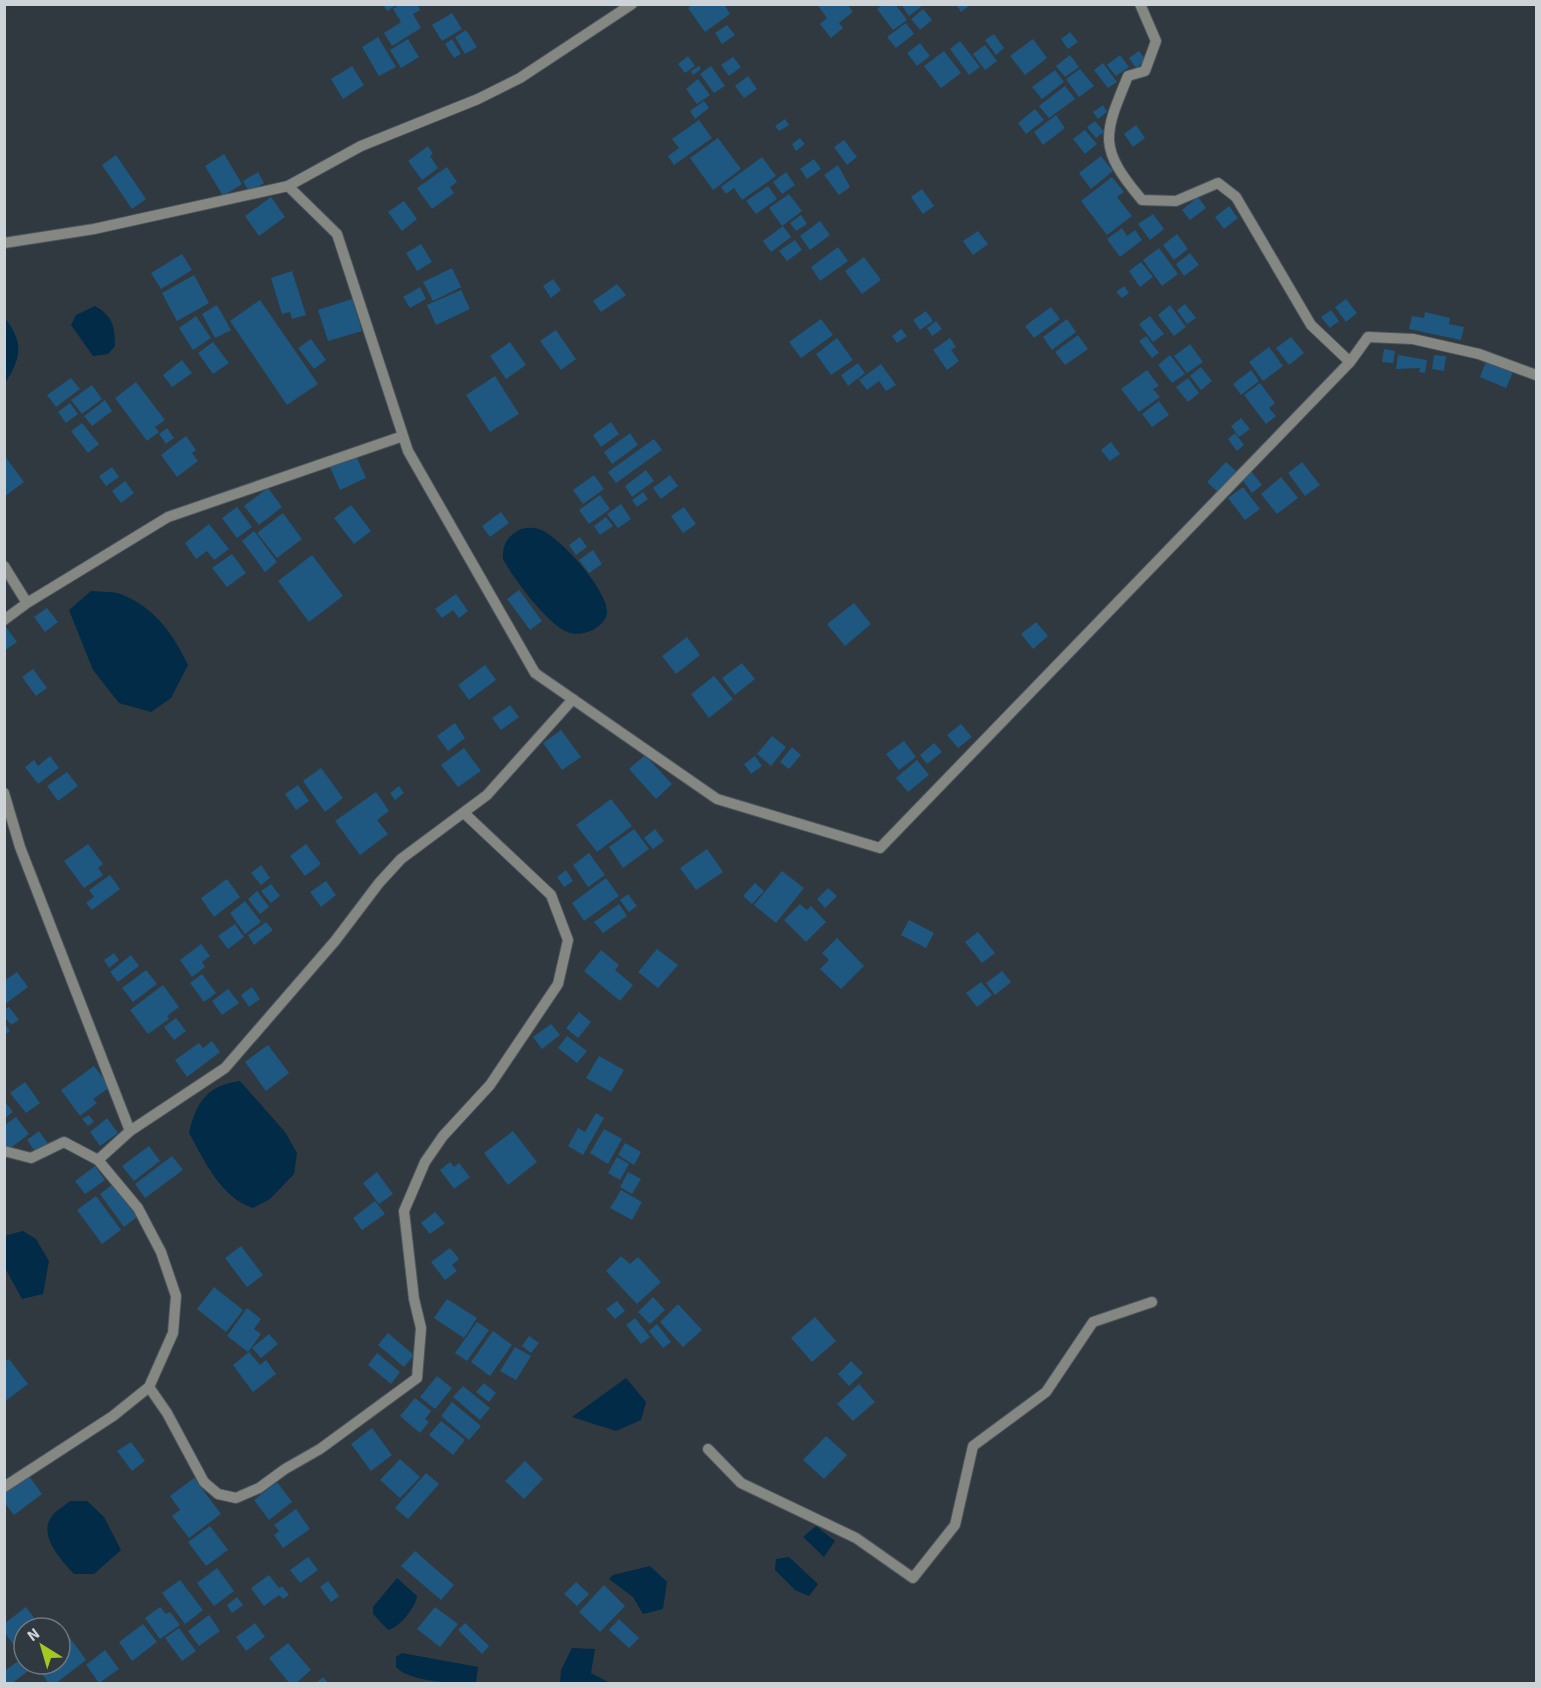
<svg xmlns="http://www.w3.org/2000/svg" width="1541" height="1688" font-family="'Source Sans 3',sans-serif">
<style>
.water{fill:#012b46}
.building{fill:#1e577f}
.lines{fill:none;stroke-linecap:round;stroke-linejoin:round}
.minor-casing{stroke:#4c555b;stroke-width:12}
.minor{stroke:#858782;stroke-width:10}
</style>
<rect width="100%" height="100%" fill="#303940"/>
<!-- water -->
<path class="water" d="M95,306C113,316 115,327 115,346L108,354L93,356L71,325L76,315Z
M4,317C24,342 22,357 5,383Z
M521,529C527,528 533,527 539,529C559,536 609,591 607,613C606,621 599,626 593,630C586,633 577,635 570,633C550,628 513,578 503,559C502,545 508,535 521,529Z
M91,591C101,592 115,591 123,595C156,609 173,634 188,665L171,698L151,712L119,703L93,670L69,610Z
M240,1081L285,1132L297,1153L294,1174L270,1199L253,1208C220,1197 205,1161 189,1133C196,1102 208,1085 240,1081Z
M23,1231L36,1239L49,1261L43,1294L22,1299L5,1268L4,1236Z
M626,1378L646,1402L641,1420L616,1431L572,1417Z
M70,1501H87L104,1517L121,1550L94,1574H74C62,1561 37,1535 52,1516C56,1510 65,1506 70,1501Z
M816,1526L835,1541L824,1557L803,1537Z
M789,1557L818,1584L809,1596L795,1590L775,1570L776,1559Z
M650,1566L667,1582L663,1609L643,1614L633,1597L609,1579L613,1575Z
M397,1578L417,1596C416,1607 399,1628 388,1630L373,1614V1607Z
M572,1648L595,1649L591,1673L610,1683H560L561,1670Z
M402,1653L478,1667L476,1683C457,1684 409,1682 396,1667V1657Z"/>
<!-- building -->
<path class="building" d="M383,4H398L387,11Z
M401,4H417L420,10L413,14L421,28L392,46L384,33L401,22L393,9Z
M693,4H724L730,14L705,32L688,8Z
M817,4H847L853,12L839,23L843,28L831,38L820,24L827,18Z
M883,4H895L907,20L893,30L877,9Z
M901,4H919L921,7L909,16Z
M956,4H971L961,12Z
M923,9L932,20L920,30L911,19Z
M452,13L462,29L442,41L432,25Z
M906,23L914,34L896,48L887,37Z
M727,25L735,35L722,44L715,33Z
M466,30L477,47L465,54L455,37Z
M1070,32L1078,42L1068,49L1061,39Z
M994,34L1004,48L996,55L985,40Z
M378,37L396,67L379,76L362,47Z
M408,39L419,57L401,68L390,50Z
M452,39L461,54L454,58L445,44Z
M1033,39L1047,58L1025,75L1010,56Z
M960,41L980,67L969,75L950,49Z
M920,43L930,56L917,66L907,53Z
M985,45L997,61L985,70L973,54Z
M944,51L961,73L941,88L924,66Z
M1139,51L1146,60L1136,68L1129,58Z
M1070,55L1079,67L1065,77L1056,66Z
M1120,55L1129,67L1116,76L1107,65Z
M688,56L695,66L685,73L678,64Z
M733,57L741,67L729,76L721,65Z
M1103,63L1117,82L1108,88L1094,70Z
M352,66L364,85L343,99L331,79Z
M699,66L701,69L693,75L691,71Z
M711,66L725,86L714,93L700,74Z
M1080,69L1094,86L1079,97L1066,79Z
M1055,70L1064,82L1042,99L1032,87Z
M748,76L757,89L744,98L735,86Z
M698,79L710,95L697,104L686,89Z
M1065,86L1075,99L1049,118L1039,106Z
M704,101L709,108L695,119L690,111Z
M1103,105L1107,112L1098,119L1093,112Z
M1035,109L1044,120L1026,134L1018,123Z
M1056,115L1065,128L1043,145L1034,132Z
M785,119L789,125L779,131L775,126Z
M699,120L712,138L674,165L668,156L679,148L672,139Z
M1095,121L1104,132L1096,138L1087,127Z
M1136,125L1145,138L1133,147L1124,134Z
M1085,130L1097,144L1085,154L1073,139Z
M718,138L741,169L713,190L690,158Z
M800,138L805,144L796,151L792,144Z
M844,140L857,157L847,165L834,147Z
M428,146L433,154L430,156L438,168L422,180L408,161Z
M224,154L242,184L223,196L205,166Z
M116,155L146,199L132,209L102,165Z
M1101,156L1113,171L1091,189L1079,173Z
M762,157L776,176L742,200L734,188L726,194L721,187Z
M814,159L821,169L807,179L800,169Z
M838,165L850,187L839,195L824,175Z
M447,167L457,182L450,187L454,193L432,209L417,188Z
M258,172L264,183L249,192L243,181Z
M786,172L795,185L782,194L773,182Z
M1112,177L1124,192L1117,197L1132,216L1107,235L1081,201Z
M768,186L777,199L756,214L746,201Z
M922,189L934,206L923,214L911,197Z
M789,194L802,211L782,226L769,208Z
M271,197L285,217L259,236L245,216Z
M1198,197L1206,208L1190,220L1182,210Z
M404,201L417,219L402,231L388,212Z
M1229,206L1238,218L1224,229L1215,217Z
M1153,214L1164,229L1150,240L1138,224Z
M801,215L807,224L796,231L790,223Z
M820,221L830,235L810,250L800,236Z
M783,226L791,237L771,252L763,241Z
M1122,228L1127,236L1135,230L1142,240L1120,257L1107,239Z
M978,231L988,244L973,255L963,241Z
M1177,234L1188,249L1174,260L1163,245Z
M795,240L802,250L787,261L779,251Z
M421,244L432,262L417,271L406,253Z
M838,247L848,261L820,281L811,267Z
M1159,248L1178,274L1162,286L1143,260Z
M1190,253L1199,265L1184,276L1176,264Z
M182,254L192,270L161,289L151,273Z
M864,257L881,280L862,294L845,271Z
M1141,262L1153,277L1140,287L1129,271Z
M452,268L461,287L433,301L423,282Z
M292,271L306,315L292,319L290,312L282,314L271,278Z
M194,275L209,303L177,321L162,293Z
M553,279L561,290L551,298L543,286Z
M617,284L626,295L601,312L593,301Z
M1124,286L1129,293L1122,298L1116,292Z
M420,287L426,299L410,308L403,297Z
M461,290L470,309L436,325L427,305Z
M352,299L362,331L328,341L318,310Z
M1346,299L1357,313L1346,322L1335,307Z
M260,300L318,384L287,405L230,321Z
M1185,304L1196,318L1187,324L1177,310Z
M217,305L231,330L215,338L202,314Z
M1170,305L1186,327L1174,336L1158,315Z
M1051,307L1060,319L1034,338L1025,326Z
M1331,310L1339,321L1330,328L1321,317Z
M926,311L933,321L920,330L913,320Z
M1425,312L1450,318L1449,324L1464,327L1461,340L1409,329L1412,316L1424,318Z
M196,316L211,338L193,350L179,328Z
M1150,316L1164,334L1153,342L1139,324Z
M821,319L833,335L801,358L789,342Z
M1067,319L1076,332L1052,350L1043,337Z
M936,321L942,329L932,336L927,328Z
M901,329L907,336L897,343L892,336Z
M556,330L576,359L561,370L540,341Z
M1078,335L1088,349L1065,365L1055,352Z
M1146,336L1159,353L1152,358L1139,341Z
M1291,337L1304,353L1289,365L1276,348Z
M837,338L853,360L831,375L816,354Z
M950,338L956,347L951,350L959,361L947,370L933,350Z
M311,339L326,360L314,369L298,348Z
M213,342L229,363L213,374L198,353Z
M510,342L526,365L506,379L490,356Z
M1190,344L1203,362L1187,373L1174,356Z
M1269,347L1283,366L1263,381L1249,362Z
M1384,349L1395,351L1393,363L1382,362Z
M1170,355L1185,374L1172,383L1158,365Z
M1398,355L1427,360L1425,373L1419,372L1420,368L1396,369Z
M1434,355L1446,356L1444,371L1432,369Z
M1487,359L1514,370L1506,388L1480,377Z
M182,360L192,373L172,387L163,375Z
M858,363L865,373L848,386L841,375Z
M881,364L896,385L886,391L879,381L867,390L859,380Z
M1201,367L1212,381L1201,390L1190,376Z
M1147,370L1159,386L1153,389L1160,397L1139,412L1121,389Z
M1251,370L1259,381L1241,395L1233,384Z
M495,376L519,414L490,432L466,395Z
M71,378L80,389L56,407L47,395Z
M1188,378L1199,393L1188,402L1176,387Z
M136,382L165,420L155,427L159,432L147,441L115,398Z
M1260,383L1275,403L1269,408L1276,416L1266,424L1244,395Z
M92,385L102,399L82,414L71,400Z
M105,400L112,411L92,426L84,416Z
M1159,401L1169,415L1152,427L1142,414Z
M70,403L78,414L66,423L58,412Z
M1241,418L1250,429L1239,437L1231,426Z
M611,422L619,434L601,447L593,435Z
M82,423L99,444L88,453L71,431Z
M167,428L174,438L166,444L159,434Z
M630,433L638,445L612,464L604,452Z
M1235,433L1244,445L1237,451L1228,439Z
M186,436L196,450L192,453L198,461L177,477L161,455Z
M654,439L662,450L616,483L608,472Z
M1111,442L1120,454L1110,461L1101,450Z
M4,455L24,482L4,497Z
M356,456L366,478L340,490L330,467Z
M1226,462L1238,473L1219,493L1207,482Z
M1302,462L1320,485L1305,496L1288,473Z
M112,467L119,477L106,486L99,476Z
M646,470L654,481L632,497L625,486Z
M1251,471L1262,485L1252,493L1241,478Z
M594,475L604,489L583,504L573,490Z
M670,475L678,486L661,499L653,488Z
M1281,477L1298,498L1277,514L1261,494Z
M125,481L134,493L121,503L112,491Z
M1243,487L1260,509L1245,520L1228,498Z
M268,488L282,507L259,525L244,506Z
M643,492L648,499L637,507L632,500Z
M600,495L610,509L589,524L579,510Z
M621,504L631,519L618,528L607,514Z
M351,505L371,531L354,544L334,518Z
M237,507L252,527L237,538L222,518Z
M684,507L696,524L683,533L671,516Z
M501,512L509,523L490,537L482,526Z
M283,513L302,539L277,558L257,533Z
M606,517L613,526L600,535L594,526Z
M209,524L229,549L214,560L207,551L196,559L185,543Z
M254,531L277,562L265,572L242,541Z
M580,537L587,547L576,555L569,545Z
M593,550L602,564L589,573L579,560Z
M232,554L246,573L227,587L212,568Z
M312,555L343,596L309,622L278,581Z
M519,590L542,621L530,630L507,599Z
M456,594L468,611L459,618L453,610L442,618L435,609Z
M854,603L871,624L845,646L827,624Z
M47,608L58,622L45,632L34,617Z
M1036,622L1048,636L1033,649L1021,634Z
M6,627L17,642L4,651V629Z
M687,637L700,655L676,674L662,656Z
M742,663L755,679L735,695L722,678Z
M485,665L496,680L469,700L458,685Z
M33,669L47,688L36,696L22,677Z
M714,676L733,699L709,718L691,694Z
M510,705L519,717L501,730L492,718Z
M455,723L465,738L448,751L437,736Z
M961,724L972,737L958,748L947,735Z
M561,730L581,757L562,770L543,743Z
M772,736L786,747L771,766L757,754Z
M904,741L916,757L899,770L886,754Z
M934,743L942,752L927,764L920,755Z
M792,747L801,755L789,769L780,762Z
M464,748L481,771L458,787L441,765Z
M645,755L672,784L656,799L629,769Z
M50,756L59,768L38,784L25,767L34,760L38,766Z
M755,756L762,766L751,774L744,764Z
M917,760L929,775L908,792L896,778Z
M321,768L343,798L325,812L303,781Z
M67,772L78,786L58,801L47,786Z
M298,785L309,801L296,810L285,794Z
M399,786L404,793L395,800L390,793Z
M376,792L389,811L377,820L388,834L360,855L335,821Z
M611,799L632,826L597,852L576,825Z
M634,829L649,849L623,868L609,847Z
M655,829L664,841L653,849L644,838Z
M88,844L103,864L98,868L103,875L84,888L64,861Z
M306,844L321,864L305,876L290,856Z
M707,849L723,872L696,890L680,868Z
M589,853L605,875L588,887L573,865Z
M261,865L270,878L261,885L251,873Z
M566,870L573,881L564,887L557,877Z
M782,871L804,888L776,923L754,905Z
M110,875L120,889L92,910L86,903L94,897L89,890Z
M606,878L619,896L584,921L572,903Z
M227,879L240,897L214,917L201,898Z
M326,881L336,895L321,907L310,892Z
M755,883L764,891L752,904L743,896Z
M271,884L280,896L271,903L261,891Z
M828,888L837,896L825,908L817,899Z
M257,891L269,907L260,914L248,899Z
M628,894L637,906L629,912L620,900Z
M245,901L261,922L245,934L230,913Z
M619,904L627,916L603,933L594,922Z
M800,904L807,910L811,906L826,922L806,942L784,920Z
M909,920L934,933L926,948L901,935Z
M266,922L273,930L254,945L248,935Z
M235,924L244,937L228,949L218,936Z
M978,932L995,953L982,963L965,942Z
M837,938L864,966L841,989L820,969L829,960L822,953Z
M201,944L210,956L202,962L205,967L192,977L180,960Z
M657,949L678,965L658,988L638,972Z
M601,950L619,965L615,970L633,985L620,1001L584,971Z
M114,953L119,960L109,968L104,960Z
M131,955L139,966L118,982L110,972Z
M146,970L157,984L133,1002L122,988Z
M1002,971L1011,982L995,995L986,983Z
M17,972L28,987L4,1005V981Z
M202,974L216,993L204,1002L190,983Z
M981,982L992,995L977,1007L966,993Z
M163,985L179,1007L167,1016L169,1019L148,1034L130,1010Z
M252,987L260,999L249,1007L241,995Z
M228,989L239,1003L222,1015L212,1001Z
M9,1007L19,1020L11,1025L4,1016V1010Z
M579,1012L591,1022L578,1038L566,1028Z
M176,1018L186,1031L174,1040L164,1027Z
M4,1023L10,1031L4,1035Z
M551,1024L560,1035L542,1049L533,1037Z
M567,1036L587,1051L577,1063L558,1048Z
M212,1041L220,1052L187,1077L175,1060L199,1043L203,1048Z
M268,1045L289,1073L266,1091L245,1062Z
M599,1056L624,1070L611,1092L586,1078Z
M94,1066L110,1087L93,1099L97,1103L80,1116L61,1090Z
M25,1082L40,1103L26,1113L10,1093Z
M4,1101L13,1112L4,1119Z
M596,1113L604,1118L583,1155L568,1146L578,1128L585,1132Z
M89,1115L94,1122L88,1126L82,1119Z
M16,1117L29,1134L8,1150L5,1145V1125Z
M107,1118L118,1133L100,1146L90,1132Z
M604,1129L622,1139L608,1164L590,1153Z
M39,1131L49,1145L37,1154L27,1140Z
M513,1131L537,1162L508,1185L484,1153Z
M625,1143L641,1152L634,1165L618,1155Z
M149,1146L160,1161L134,1181L122,1166Z
M172,1156L183,1170L145,1198L135,1184Z
M617,1157L629,1164L620,1180L608,1173Z
M450,1162L454,1167L459,1163L470,1177L454,1189L440,1170Z
M95,1166L105,1180L85,1194L75,1181Z
M377,1172L393,1194L379,1204L363,1183Z
M628,1172L641,1179L632,1194L620,1187Z
M113,1184L137,1217L124,1227L100,1194Z
M621,1190L642,1202L632,1220L610,1208Z
M96,1196L121,1230L102,1244L77,1210Z
M375,1201L385,1214L362,1230L353,1218Z
M435,1212L445,1223L430,1234L421,1223Z
M241,1246L263,1275L247,1287L225,1258Z
M450,1248L459,1259L452,1265L457,1271L445,1280L431,1262Z
M621,1256L630,1264L638,1257L661,1282L637,1304L606,1271Z
M214,1287L243,1310L226,1332L197,1309Z
M653,1297L665,1310L650,1324L638,1312Z
M447,1299L477,1318L464,1338L434,1318Z
M617,1301L625,1311L615,1319L606,1309Z
M678,1304L702,1330L683,1347L660,1322Z
M247,1308L261,1319L254,1329L261,1334L248,1352L227,1336Z
M815,1317L836,1341L812,1362L791,1338Z
M635,1318L650,1337L641,1344L626,1325Z
M477,1322L489,1330L467,1361L455,1353Z
M657,1324L671,1342L663,1348L649,1331Z
M493,1331L512,1345L490,1376L471,1362Z
M388,1333L414,1355L404,1367L378,1345Z
M269,1334L278,1344L261,1358L252,1348Z
M529,1336L539,1343L531,1353L522,1346Z
M515,1347L531,1356L516,1380L500,1371Z
M249,1352L260,1365L266,1360L276,1374L253,1392L233,1365Z
M377,1353L400,1372L391,1384L368,1365Z
M9,1359L28,1384L4,1402V1362Z
M851,1361L863,1373L849,1386L838,1374Z
M437,1376L452,1388L435,1409L420,1397Z
M484,1383L496,1393L489,1402L476,1392Z
M859,1384L875,1402L853,1421L837,1404Z
M463,1386L490,1408L480,1420L453,1397Z
M415,1398L431,1411L425,1419L429,1422L420,1433L400,1416Z
M452,1402L481,1426L469,1440L441,1416Z
M441,1421L465,1440L453,1455L429,1435Z
M372,1428L392,1455L371,1471L351,1444Z
M826,1436L847,1455L824,1479L803,1460Z
M131,1442L145,1461L132,1471L117,1451Z
M400,1459L420,1477L400,1498L380,1480Z
M525,1461L543,1479L524,1499L505,1481Z
M426,1473L439,1484L408,1519L395,1508Z
M29,1476L42,1494L14,1515L4,1502V1494Z
M194,1478L221,1514L189,1538L172,1516L180,1510L170,1496Z
M277,1482L292,1502L269,1520L254,1500Z
M296,1509L310,1529L283,1548L274,1535L279,1531L274,1525Z
M210,1526L228,1550L206,1566L188,1542Z
M415,1551L454,1585L441,1600L401,1566Z
M308,1557L318,1570L300,1583L290,1570Z
M217,1568L234,1591L214,1606L197,1583Z
M269,1575L279,1588L282,1586L289,1595L283,1599L279,1595L264,1606L251,1588Z
M180,1580L203,1610L185,1624L162,1593Z
M328,1581L339,1596L331,1602L320,1587Z
M576,1582L589,1594L577,1606L564,1594Z
M604,1585L625,1606L600,1632L579,1612Z
M237,1597L243,1605L232,1613L227,1605Z
M26,1607L35,1619L22,1629L24,1651L20,1654L5,1633V1623Z
M160,1607L166,1614L170,1612L180,1625L160,1639L145,1618Z
M435,1607L458,1624L440,1647L417,1629Z
M209,1615L220,1631L199,1646L188,1631Z
M619,1619L639,1638L629,1648L609,1630Z
M255,1623L265,1637L246,1651L236,1637Z
M465,1623L489,1646L482,1654L458,1630Z
M60,1624L86,1660L55,1684H49L35,1664H60Z
M143,1624L157,1642L132,1661L119,1642Z
M179,1628L196,1651L182,1661L165,1638Z
M288,1643L311,1670L295,1684H290L269,1658Z
M105,1650L119,1669L99,1683L86,1665Z
M20,1660L28,1671L11,1684H4V1671Z
M323,1677L329,1684H315Z"/>
<g class="lines">
<!-- minor casing -->
<g class="minor-casing">
<path id="minor" d="M1140,4L1156,41L1145,71L1128,76C1103,136 1098,148 1142,200L1176,201L1218,183L1236,197L1311,325L1350,362
M288,186L361,146L478,99L520,78L632,4
M4,243L94,229L288,186L337,234L408,451L535,673L717,799L880,848L1350,362L1368,337L1413,339L1479,354L1536,375
M4,566L27,603L168,517L403,436
M4,620L27,603
M4,793L20,847L130,1131
M4,1151L31,1158L64,1142L98,1160
M149,1387L167,1413L204,1482L218,1494L236,1498L259,1488L285,1469L320,1449L417,1378L421,1328L414,1299L404,1211L425,1162L443,1136L490,1085L558,984L568,940L551,895L464,813
M708,1449L741,1483L856,1538L913,1578L955,1525L973,1446L1046,1392L1093,1322L1152,1302
M4,1487L113,1416L149,1387L173,1333L176,1296L161,1252L138,1208L98,1160L130,1131L225,1068L335,941L379,883L401,859L487,795L573,699"/>
</g>
<!-- minor -->
<use href="#minor" class="minor"/>
</g>
<!-- border -->
<rect width="1541" height="1688" fill="none" stroke="#ced3d7" stroke-width="12"/>
<!-- north arrow -->
<g transform="translate(42 1646) rotate(323)"><circle r="28" fill="#303940" stroke="#6f777c" stroke-width="1.5"/>
<path d="M0-4.5L10 22L0 15L-10 22Z" fill="#a5c823"/>
<text y="-9" font-size="16" font-weight="bold" text-anchor="middle" fill="#ced3d7">N</text>
</g>
</svg>
